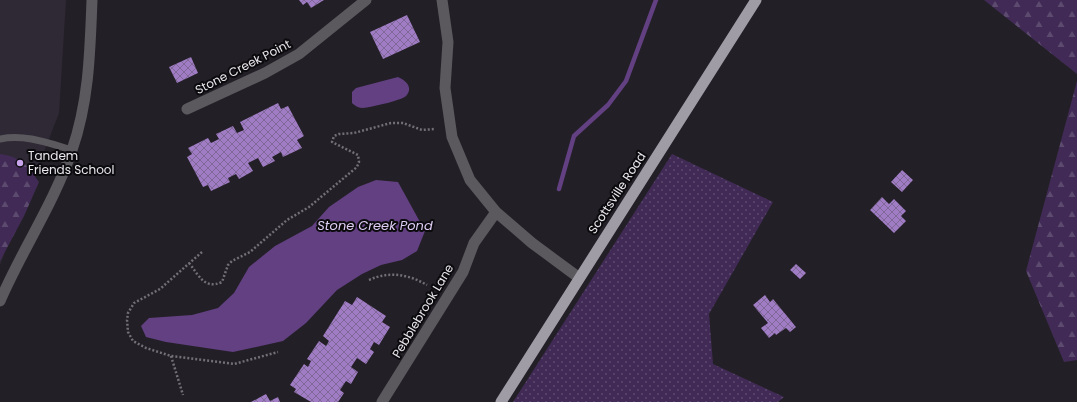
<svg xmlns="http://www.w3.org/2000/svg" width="1077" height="402" font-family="Poppins,sans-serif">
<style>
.built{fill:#2f2936}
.grass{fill:url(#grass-dots)}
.forest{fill:url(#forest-firs)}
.water{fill:#624082}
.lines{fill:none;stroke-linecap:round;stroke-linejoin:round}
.stream{stroke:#624082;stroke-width:4.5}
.building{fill:url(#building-cross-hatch)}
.path{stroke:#726f76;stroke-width:2.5;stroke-dasharray:2 2;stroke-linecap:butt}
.service{stroke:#5b595d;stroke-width:7}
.minor{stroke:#5b595d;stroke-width:11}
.tertiary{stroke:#5b595d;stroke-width:11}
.trunk{stroke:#a09ca6;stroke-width:11}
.poi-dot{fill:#c9a5ee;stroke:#0b0a0d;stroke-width:1.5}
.labels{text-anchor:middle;stroke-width:4;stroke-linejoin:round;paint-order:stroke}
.street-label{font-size:12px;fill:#eae7ed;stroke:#0b0a0d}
.poi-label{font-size:12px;fill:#eae7ed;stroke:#0b0a0d;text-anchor:start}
.water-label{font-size:13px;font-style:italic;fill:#dfcdf4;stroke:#0b0a0d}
</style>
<defs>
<pattern id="grass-dots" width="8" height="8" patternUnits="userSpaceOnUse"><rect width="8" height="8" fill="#412b56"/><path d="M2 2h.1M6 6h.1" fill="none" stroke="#5d4a6f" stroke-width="1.8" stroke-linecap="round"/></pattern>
<pattern id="forest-firs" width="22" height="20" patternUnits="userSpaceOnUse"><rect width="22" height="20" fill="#412b56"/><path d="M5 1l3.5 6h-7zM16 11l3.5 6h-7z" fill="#5d4a6f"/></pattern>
<pattern id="building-cross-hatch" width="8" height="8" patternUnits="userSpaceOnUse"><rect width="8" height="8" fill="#9f7cc3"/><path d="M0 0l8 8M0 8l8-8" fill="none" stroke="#806998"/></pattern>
</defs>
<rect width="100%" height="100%" fill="#231f27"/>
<!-- built -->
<path class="built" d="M0,0H66L59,113L0,265Z"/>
<!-- grass -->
<path class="grass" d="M672,154L773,202L709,314L713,364L784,397L778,402H513Z"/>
<!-- forest -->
<path class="forest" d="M984,0H1077V74Z
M1077,81V360L1064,362L1026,271Z
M0,154C23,158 26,164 39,182L24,216L0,261Z"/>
<!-- water -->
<path class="water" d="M398,77C405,80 414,87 406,96C400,101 371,107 363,108C359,108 355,106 352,103V92L356,88Z
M376,180L398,182L425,231L417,251L402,260L381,265L362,274L337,290L306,323L283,341L233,352L166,342L146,337L141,326L149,318L192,315L218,308L234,293L249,267L275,246L312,226L329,207L358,187Z"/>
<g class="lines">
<!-- stream -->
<path class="stream" d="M559,189L574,136L608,105L626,81L656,0"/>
</g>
<!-- building -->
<path class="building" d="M299,0H324L311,8L307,2L303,5Z
M407,15L420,42L383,59L370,32Z
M191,57L198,73L177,83L169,67Z
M278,103L281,109L288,106L304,136L297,140L302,148L283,157L281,152L272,157L275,161L263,167L258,158L248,163L253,171L239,179L236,174L228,178L230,182L211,191L208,185L203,187L187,157L192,154L188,148L208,138L211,143L219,139L216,134L233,126L237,133L244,130L240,122Z
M902,170L913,180L902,192L891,182Z
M882,197L889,204L894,199L906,211L901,216L906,221L894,233L870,210Z
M796,264L806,273L800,279L790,270Z
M765,295L770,302L773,299L796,327L790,332L786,328L776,335L775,333L769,338L761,328L768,323L753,305Z
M357,297L386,316L382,322L390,327L379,345L374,342L370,349L374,352L366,364L357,358L351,367L358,372L351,384L346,381L340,390L344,393L338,402H311L294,392L296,389L290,385L304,364L308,367L311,361L307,359L319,341L326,346L329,341L323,336L345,301L352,305Z
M266,394L270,401L278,397L280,402H251Z"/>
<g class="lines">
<!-- path -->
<path class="path" d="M202,252L160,289L134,303L128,313L127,320L128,332L133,341L146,348L171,356L234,364L278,352
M189,263C199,275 204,290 222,282L228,265L232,261L250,252L287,220L309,207L357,167L359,162L358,155L332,142L334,136L339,134L354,133L391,123H403L422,130L435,129
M369,280C389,271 408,274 427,285
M171,356L183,395"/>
<!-- service -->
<path class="service" d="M0,139C25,134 48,143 72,150"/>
<!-- minor -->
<path class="minor" d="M442,0L448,42L445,88L452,137L470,180L496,212L532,243L578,277
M187,109L265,73L299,54L366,0
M382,402L463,272L474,243L496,212"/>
<!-- tertiary -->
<path class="tertiary" d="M0,301C22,250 54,203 72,150C89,101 90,52 92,0"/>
<!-- trunk -->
<path class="trunk" d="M501,402L756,0"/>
</g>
<!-- markers -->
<circle class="poi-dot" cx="20" cy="163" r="4"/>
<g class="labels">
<!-- street labels -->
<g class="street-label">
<text transform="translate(243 67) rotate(-27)" y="4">Stone Creek Point</text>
<text transform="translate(617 193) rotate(-57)" y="4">Scottsville Road</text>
<text transform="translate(423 311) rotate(-59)" y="4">Pebblebrook Lane</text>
</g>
<!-- poi labels -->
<g class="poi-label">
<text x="28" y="160">Tandem<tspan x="28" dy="14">Friends School</tspan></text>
</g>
<!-- water labels -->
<g class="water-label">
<text x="375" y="230">Stone Creek Pond</text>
</g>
</g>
</svg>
